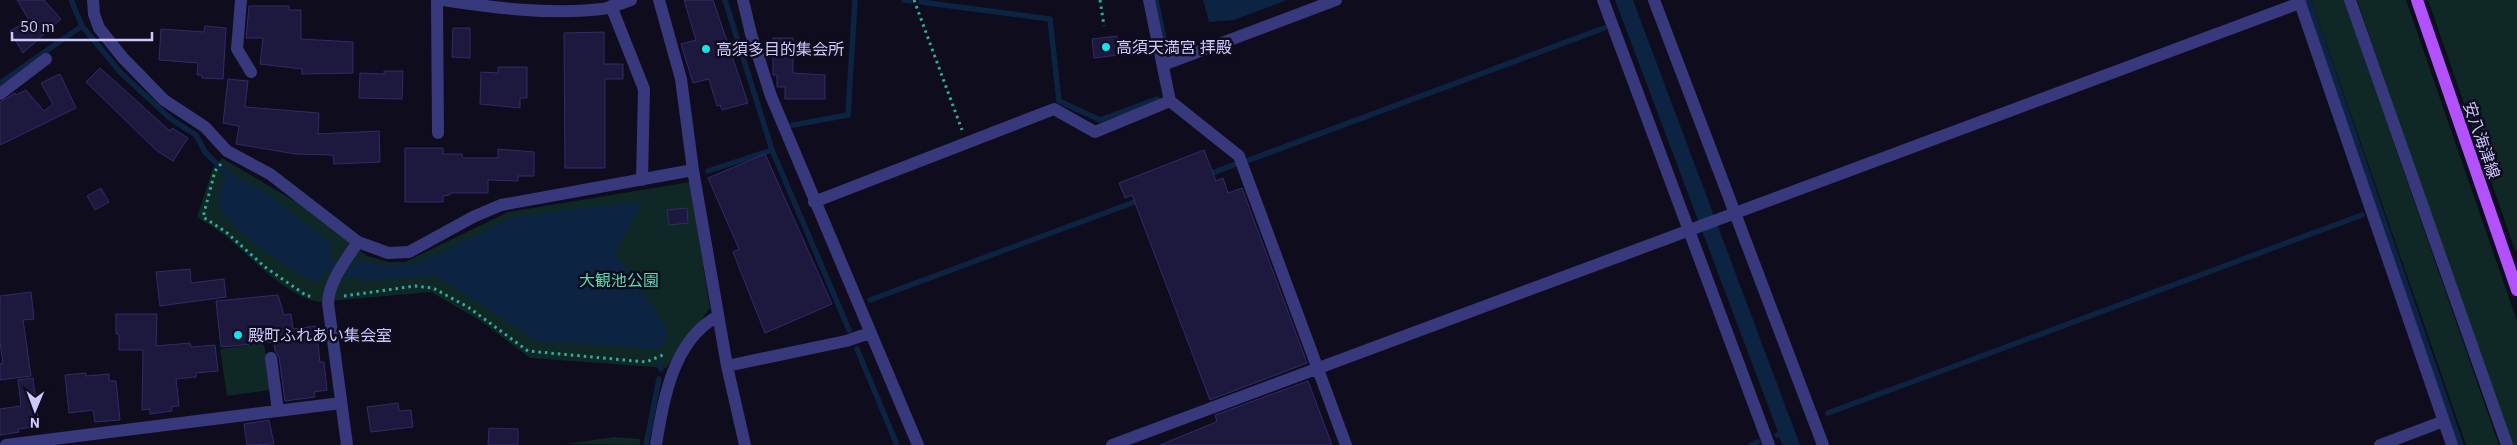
<svg xmlns="http://www.w3.org/2000/svg" width="2517" height="445" font-family="'IBM Plex Sans','Noto Sans JP',sans-serif">
<style>
.green{fill:#0f2725}
.water{fill:#0c2441}
.lines{fill:none;stroke-linecap:round;stroke-linejoin:round}
.stream{stroke:#0c2441;stroke-width:5.5}
.building{fill:#1d183e;stroke:#332a6a}
.path{stroke:#2ead9d;stroke-width:3;stroke-dasharray:2.5 4;stroke-linecap:butt}
.minor{stroke:#37397c;stroke-width:12}
.major{stroke:#b251fd;stroke-width:12}
.poi-dot{fill:#03e8f1;stroke:#0e0c1d;stroke-width:2}
.labels{text-anchor:middle;stroke-width:5;stroke-linejoin:round;paint-order:stroke}
.poi-label{font-size:16px;fill:#ccc9fe;stroke:#0e0c1d;text-anchor:start}
.street-label{font-size:16px;fill:#ccc9fe;stroke:#0e0c1d}
.park-label{font-size:16px;fill:#57ddb2;stroke:#0e0c1d}
</style>
<rect width="100%" height="100%" fill="#0e0c1d"/>
<!-- green -->
<path class="green" d="M2311,0H2344L2499,445H2466Z
M2357,0H2406L2517,321V445H2511Z
M2428,0H2517V250H2515Z
M222,158L303,206L367,256L389,262H405L508,212L690,182L710,308L666,368L530,358L481,321L431,292L318,302C281,293 252,257 223,234C215,228 206,223 197,217L213,168Z
M264,343L270,390L227,396L220,349Z
M614,437L640,439V445L566,444Z"/>
<!-- water -->
<path class="water" d="M1203,0H1287L1234,20L1209,22Z
M1615,0H1633L1800,445H1783L1779,437L1776,438L1774,434L1778,432Z
M231,174L263,190L332,244L331,259L353,268L360,259C385,267 400,268 425,260L513,217L643,201L615,253L666,327L667,341L659,349L537,341L436,275L367,281L328,270L316,282C295,275 220,223 218,202C216,192 225,181 231,174Z"/>
<g class="lines">
<!-- stream -->
<path class="stream" d="M71,0L82,26L121,73L171,119L196,135L205,152L229,176L231,181
M725,0L772,150L849,330
M904,0L910,1
M1156,0L1167,53
M2308,0L2461,445
M921,2L1050,19L1059,101L1100,120L1157,99
M0,83L82,26
M793,125L848,115L855,0
M1249,160L1604,28
M708,171L772,150
M1207,175L1236,164
M870,300L1140,200
M857,349L897,445
M659,364L661,369
M1828,413L2362,215
M646,445L659,379
M1751,445L1758,442"/>
</g>
<!-- building -->
<path class="building" d="M17,0H44L61,19L23,53L10,31L29,20Z
M684,0H713L748,103L722,110L720,105L717,106L709,79L693,83L681,44L696,40Z
M249,6H289V10H301V39L353,42V73L302,74V69L260,64L263,38H246Z
M205,26L226,28L223,79L202,78V75H197L198,63L159,60L161,29L204,32Z
M453,28H470V58L452,57Z
M604,32V64H623V79H605V168H565L564,33Z
M1117,36L1119,55L1094,58L1092,39Z
M773,38H793V73L825,75V99H785V87H777V75H773Z
M498,67H527V98H520V108L480,104L481,72L498,73Z
M100,68L170,131L172,128L188,138L173,161L156,150L86,82Z
M384,71H403L402,99L359,98L360,73L384,74Z
M60,74L76,108L0,145V102L15,93L16,95L26,90L44,111L53,104L41,83Z
M228,79L248,81L245,107L319,113L318,134L379,131L380,162L334,164L333,155L296,154L236,144L239,126L223,123Z
M405,148H443V154H462L463,158H498V149L534,152V176H518V181L488,180V193H450V195L443,196V202H405Z
M1204,150L1216,181L1223,178L1228,193L1242,188L1307,363L1210,400L1132,195L1125,198L1119,183Z
M765,154L832,304L765,333L733,252L739,249L708,178Z
M101,188L109,202L95,210L87,196Z
M687,208L688,223L669,225L667,210Z
M190,269L191,283L224,279L226,297L160,306L156,272Z
M31,292L34,319L23,320L31,376L0,380V364L3,363L0,342V296Z
M278,295L284,315L291,314L293,329L316,326L320,362H324L327,390L314,392L315,397L285,401L279,357L275,351L274,342L221,347L216,301Z
M116,314H157L156,346L190,343L191,347L215,345L218,371L196,373V377L176,379L179,406L171,407L172,411L150,414V409L142,410L143,350H119V334H116Z
M86,373V376L109,374V381H116L120,420L95,422L93,410L69,413L65,375Z
M33,378L39,426L18,429L19,432L0,435V409L21,406L18,380Z
M1308,381L1332,445H1160L1214,423L1217,421L1215,415Z
M398,403L399,411L411,410L413,427L371,432L367,407Z
M269,420L274,444L247,445L244,424Z
M489,428L518,429V445H488Z"/>
<g class="lines">
<!-- path -->
<path class="path" d="M914,0L962,130
M1100,0L1104,26
M221,164L215,171L203,217L226,232L265,267L307,296H314
M344,296L415,286L433,288L468,307L528,351L646,362L663,355"/>
<!-- minor -->
<path class="minor" d="M93,0L94,14L99,28L123,58L164,100L205,127L227,151L270,174L358,242L388,253L409,252L473,217L501,205L693,170
M241,0L237,49L251,72
M437,0L438,133
M443,0C495,8 549,15 602,9C611,8 622,3 631,0
M659,0L681,79L693,170L727,366L745,445
M743,0L751,34L771,96L918,445
M1149,0L1170,101L1239,156L1346,445
M1603,0L1769,445
M1654,0L1823,445
M2299,0L2452,445
M2350,0L2507,445
M611,6L644,89L642,180
M1163,65L1336,0
M0,94L46,59
M814,202L1054,109L1095,132L1170,101
M271,358L278,411
M727,366L846,341L870,333
M6,445L341,403
M347,445L328,303C329,281 346,260 358,242
M656,445C663,400 673,340 718,316
M1112,445L2300,3
M2380,445L2444,421"/>
<!-- major -->
<path class="major" d="M2417,0L2517,290"/>
</g>
<!-- markers -->
<g class="poi-dot">
<circle cx="1106" cy="47" r="5"/>
<circle cx="706" cy="49" r="5"/>
<circle cx="238" cy="335" r="5"/>
</g>
<g class="labels">
<!-- poi labels -->
<g class="poi-label">
<text x="1116" y="53">高須天満宮 拝殿</text>
<text x="716" y="55">高須多目的集会所</text>
<text x="248" y="341">殿町ふれあい集会室</text>
</g>
<!-- street labels -->
<g class="street-label">
<text transform="translate(2482 140) rotate(71)" y="6">安八海津線</text>
</g>
<!-- park labels -->
<g class="park-label">
<text x="619" y="286">大観池公園</text>
</g>
</g>
<!-- north arrow -->
<g transform="translate(35 410) rotate(181)" stroke="#0e0c1d" stroke-width="4" paint-order="stroke">
<path d="M0-4L9 19L0 12L-9 19Z" fill="#ccc9fe"/>
<text y="-8" font-size="14" font-weight="bold" text-anchor="middle" fill="#ccc9fe">N</text>
</g>
<!-- scale -->
<path d="M12 32v8h140v-8" fill="none" stroke="#ccc9fe" stroke-width="2.5"/>
<text x="20" y="32" font-size="15" fill="#ccc9fe" stroke="#0e0c1d" stroke-width="4" paint-order="stroke">50 m</text>
</svg>
